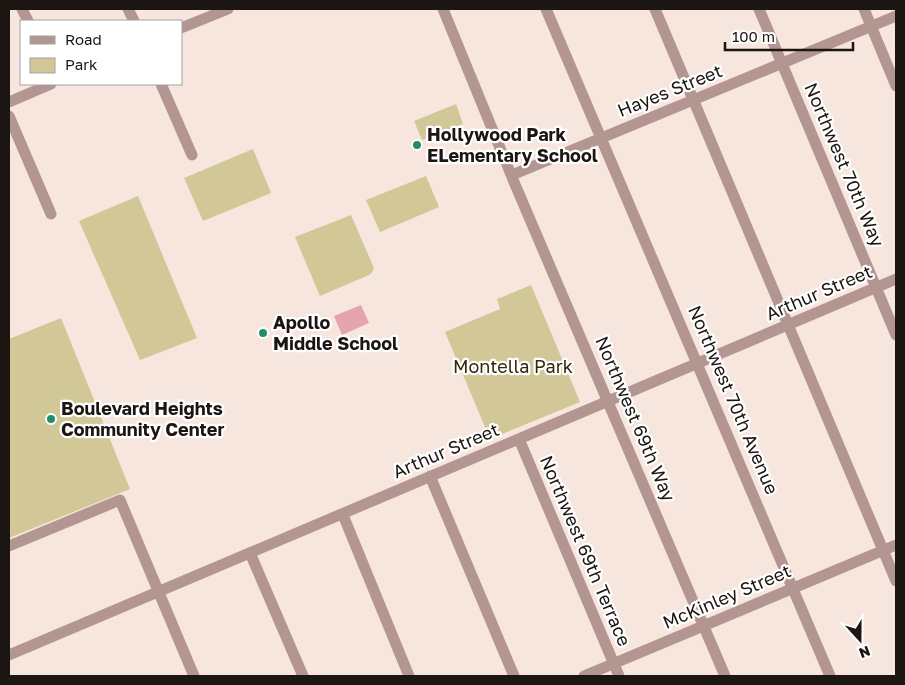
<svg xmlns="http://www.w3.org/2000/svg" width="905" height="685" font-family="'Golos Text',sans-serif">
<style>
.green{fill:#d1c797}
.water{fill:#e6a4b1}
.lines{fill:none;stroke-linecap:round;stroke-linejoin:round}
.minor{stroke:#b39691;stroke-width:11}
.poi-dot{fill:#238c6a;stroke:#fff;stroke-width:2}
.labels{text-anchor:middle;stroke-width:4.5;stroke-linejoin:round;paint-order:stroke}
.street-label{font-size:18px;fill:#1c1613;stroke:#fff}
.poi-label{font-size:18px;font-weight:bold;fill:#1c1613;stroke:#fff;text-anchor:start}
.park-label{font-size:18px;fill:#2f290e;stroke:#fff}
</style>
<rect width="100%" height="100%" fill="#f6e6dd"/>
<!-- green -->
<path class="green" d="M456,104L463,124L422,140L414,121Z
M253,149L271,193L203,221L184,178Z
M426,176L439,207L380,232L366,200Z
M138,196L197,338L140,360L79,221Z
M351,215L374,268L371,274L320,296L295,237Z
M531,285L580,402L490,439L445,332L500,309L497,299Z
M61,318L130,489L9,538V339Z"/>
<!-- water -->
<path class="water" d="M361,305L369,323L342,335L334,316Z"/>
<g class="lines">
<!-- minor -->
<path class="minor" d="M22,9L28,21
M128,9L134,21
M443,9L514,182L725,676
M546,9L830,676
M655,9L896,581
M759,9L896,335
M864,9L896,86
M181,28L228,9
M161,84L192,155
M9,102L51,84
M9,116L51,214
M512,175L896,16
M519,439L619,676
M430,476L514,676
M343,515L409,676
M9,546L120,500L194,676
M250,553L303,676
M9,655L896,279
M584,676L896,545"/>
</g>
<!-- markers -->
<g class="poi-dot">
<circle cx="417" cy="145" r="5"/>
<circle cx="263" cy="333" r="5"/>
<circle cx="51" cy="419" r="5"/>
</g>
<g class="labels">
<!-- street labels -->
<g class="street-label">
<text transform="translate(670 91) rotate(-22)" y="6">Hayes Street</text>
<text transform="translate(844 165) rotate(67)" y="6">Northwest 70th Way</text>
<text transform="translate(819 293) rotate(-23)" y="6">Arthur Street</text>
<text transform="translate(733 400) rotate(67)" y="6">Northwest 70th Avenue</text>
<text transform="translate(635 419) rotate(67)" y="6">Northwest 69th Way</text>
<text transform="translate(446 451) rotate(-23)" y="6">Arthur Street</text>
<text transform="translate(585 551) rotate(67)" y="6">Northwest 69th Terrace</text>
<text transform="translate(727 597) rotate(-23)" y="6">McKinley Street</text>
</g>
<!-- poi labels -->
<g class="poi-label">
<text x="427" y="141">Hollywood Park<tspan x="427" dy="21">ELementary School</tspan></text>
<text x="273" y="329">Apollo<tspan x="273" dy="21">Middle School</tspan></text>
<text x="61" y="415">Boulevard Heights<tspan x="61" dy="21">Community Center</tspan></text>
</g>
<!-- park labels -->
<g class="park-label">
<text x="513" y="373">Montella Park</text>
</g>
</g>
<!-- border -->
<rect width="905" height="685" fill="none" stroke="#1c1613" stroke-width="20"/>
<!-- legend -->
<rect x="20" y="20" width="162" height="65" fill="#ffffff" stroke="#a4a2a1"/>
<rect x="30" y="36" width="25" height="8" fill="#b39691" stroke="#a4a2a1"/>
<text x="65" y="45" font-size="15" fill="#1c1613">Road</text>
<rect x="30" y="58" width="25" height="15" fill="#d1c797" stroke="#a4a2a1"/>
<text x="65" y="70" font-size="15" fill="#1c1613">Park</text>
<!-- north arrow -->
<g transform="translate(860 640) rotate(159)" stroke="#ffffff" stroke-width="4" paint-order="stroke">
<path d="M0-4L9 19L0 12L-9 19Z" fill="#1c1613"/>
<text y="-8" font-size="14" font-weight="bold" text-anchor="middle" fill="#1c1613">N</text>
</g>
<!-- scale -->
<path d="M725 42v8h128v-8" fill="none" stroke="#1c1613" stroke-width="2.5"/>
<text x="732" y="42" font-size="15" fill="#1c1613" stroke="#ffffff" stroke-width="4" paint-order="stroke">100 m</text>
</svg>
